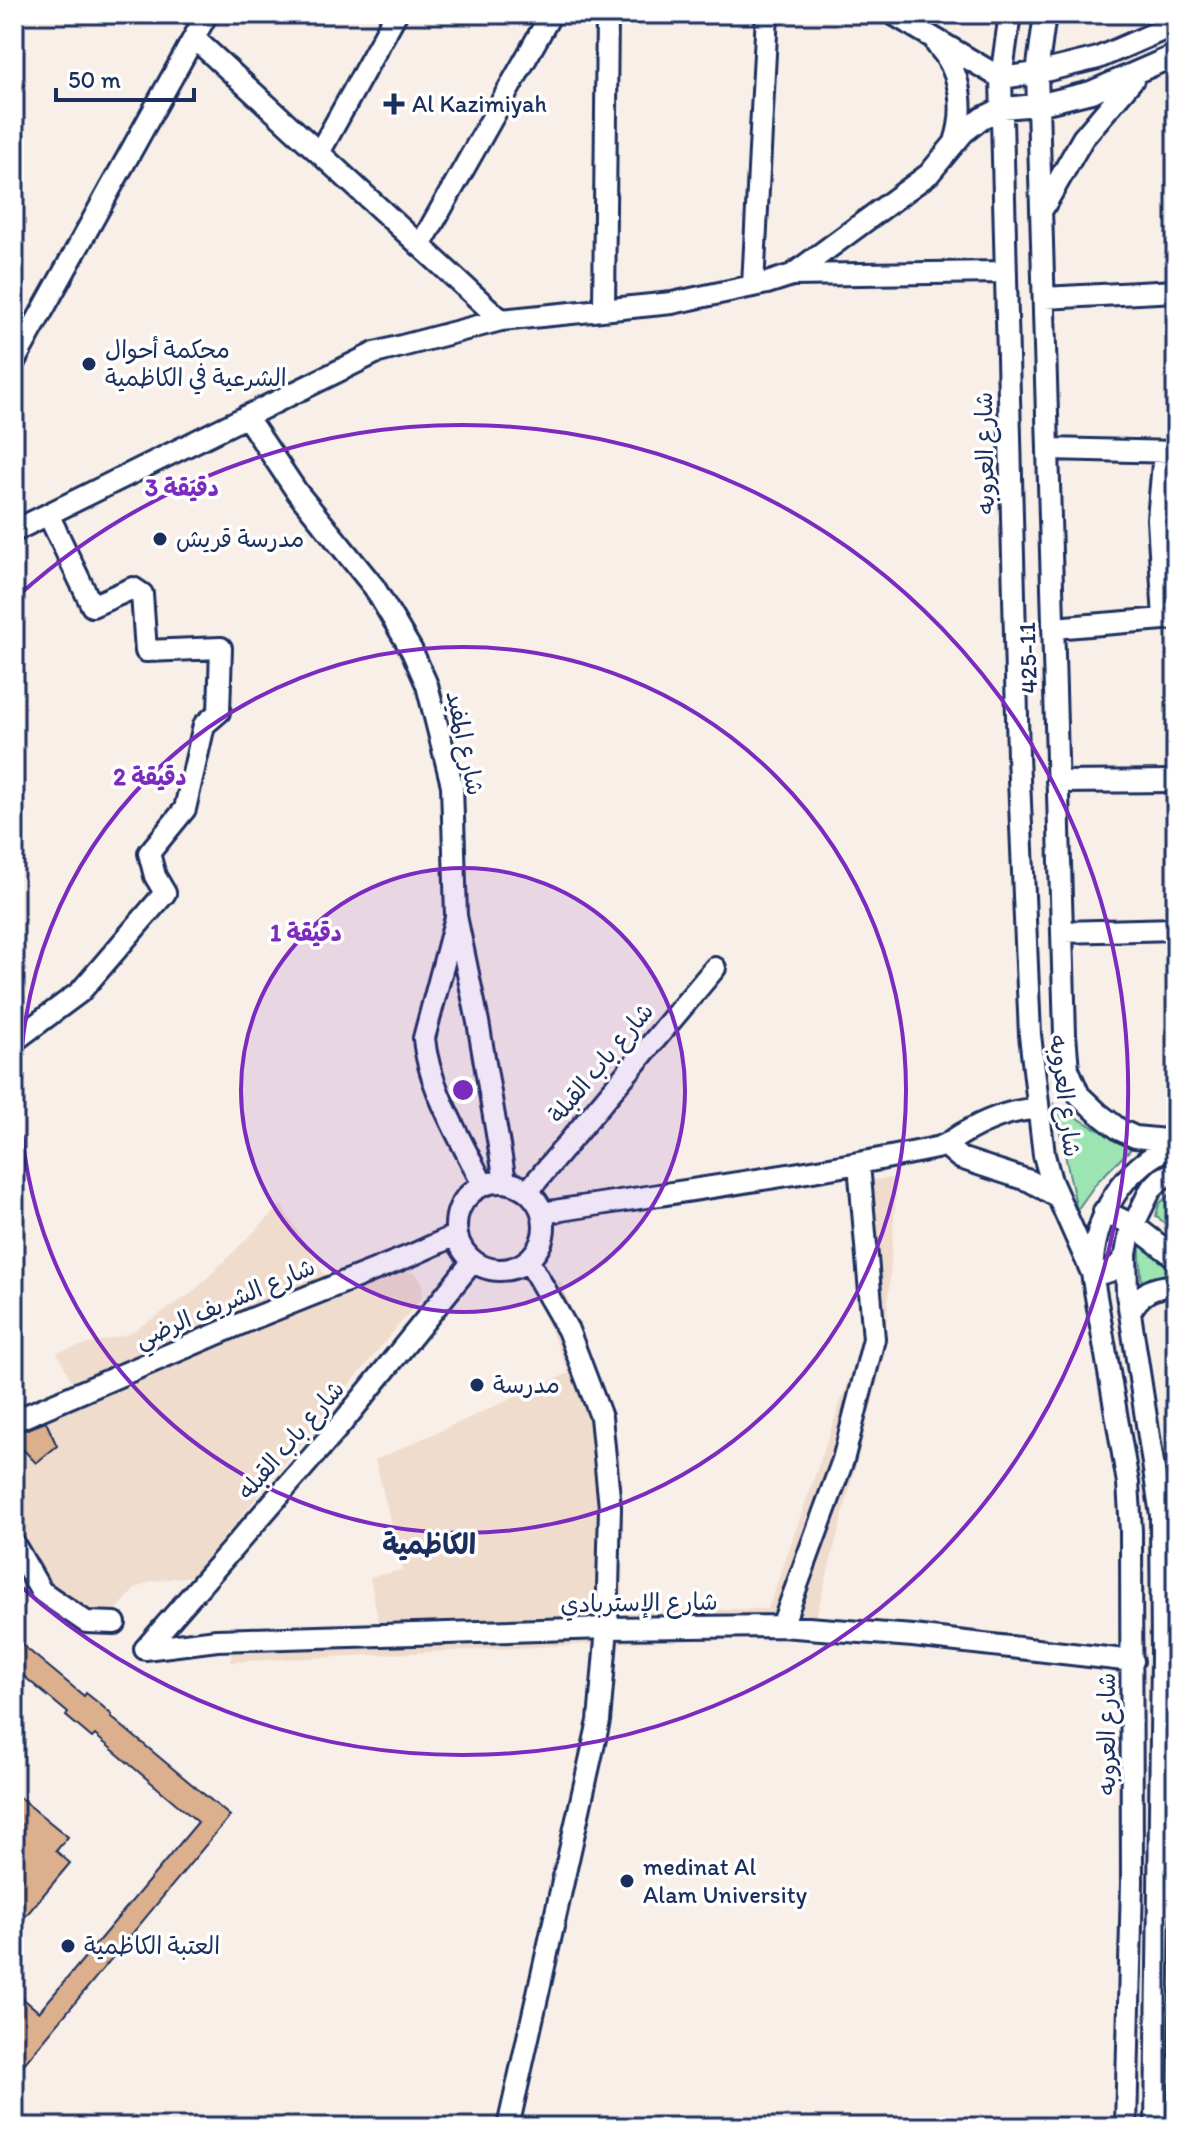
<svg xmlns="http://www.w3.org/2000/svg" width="1190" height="2141" font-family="Itim,'Playpen Sans Arabic',sans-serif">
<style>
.built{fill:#f0dccd}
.green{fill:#9ce4b2;stroke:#5c8a88;stroke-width:2}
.building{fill:#dcaf8d;stroke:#1b2f5e;stroke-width:2}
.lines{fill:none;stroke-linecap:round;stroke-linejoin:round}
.minor-casing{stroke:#1b2f5e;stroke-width:26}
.minor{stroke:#fff;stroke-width:20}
.ring{fill:none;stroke:#7b2cbf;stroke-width:4}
.poi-dot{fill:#1b2f5e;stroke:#fff;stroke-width:3}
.labels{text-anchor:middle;stroke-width:7;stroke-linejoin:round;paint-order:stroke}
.poi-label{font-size:24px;fill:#1b2f5e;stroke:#fff;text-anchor:start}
.street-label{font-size:24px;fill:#1b2f5e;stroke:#fff}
.quarter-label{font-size:28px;font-weight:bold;fill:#1b2f5e;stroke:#fff}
.centre{fill:#7b2cbf;stroke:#fff;stroke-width:4}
.ring-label{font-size:24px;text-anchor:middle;font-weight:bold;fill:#7b2cbf;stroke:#fff;stroke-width:7;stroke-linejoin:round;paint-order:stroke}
</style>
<rect width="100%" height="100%" fill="#f8efe8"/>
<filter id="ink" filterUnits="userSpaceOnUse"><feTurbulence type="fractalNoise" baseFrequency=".0125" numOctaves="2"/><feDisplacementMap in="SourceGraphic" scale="16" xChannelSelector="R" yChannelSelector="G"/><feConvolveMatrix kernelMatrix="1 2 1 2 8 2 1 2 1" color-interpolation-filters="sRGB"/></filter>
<g filter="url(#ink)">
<!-- built -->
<path class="built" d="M897,1178L884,1358L810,1640L760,1636L231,1662L233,1635L379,1625L370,1577L403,1570L375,1460L569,1373L536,1295L560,1280L600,1379L620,1457L623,1610L768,1609L866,1330L849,1181Z
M281,1205L337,1295L406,1271L416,1274L423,1283L422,1297L192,1576L152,1581L136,1588L105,1623L53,1591L14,1527V1427L80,1398L57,1352L129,1334L192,1293Z"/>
<!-- green -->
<path class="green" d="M1054,1104L1093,1127L1135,1145L1097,1182L1077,1210Z
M1176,1188V1232L1156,1216L1159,1204Z
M1139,1238L1176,1267V1280L1142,1289Z"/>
<!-- building -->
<path class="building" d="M46,1422L57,1446L36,1463L14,1440V1434Z
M14,1638L84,1696L86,1693L101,1705L112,1715L111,1717L230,1816L14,2076V1991L39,2012L198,1822L95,1735L92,1738L66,1716L68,1713L14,1668Z
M14,1793L68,1837L56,1851L70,1863L14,1930Z"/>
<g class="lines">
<!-- minor casing -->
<g class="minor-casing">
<path id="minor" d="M893,14L1001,78L1037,73L1098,58L1176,24
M1010,14L1001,78L1018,756L1030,1035L1044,1155L1051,1181L1092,1273L1128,1483L1131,1531L1132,1882L1126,2127
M1045,14L1037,73L1038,105L1065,1035L1068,1069L1079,1095L1098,1113L1120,1130L1135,1137L1176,1141
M194,38L501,320
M937,45C961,71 966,109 955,142
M319,153L396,14
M1043,208L1083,138L1134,78
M420,246L551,14
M792,275L929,174L963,133L982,118L1003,108L1038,105L1091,92L1176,55
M753,286L767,14
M1044,298L1176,291
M604,309L607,14
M14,362L207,14
M246,416L297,492L374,587L412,651L427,685L452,785L456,916L478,1022L505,1181
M1048,449L1176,452
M1164,452L1158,519L1164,619
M14,531L375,353L501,320L672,303L767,283L792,275L1000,272
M1053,628L1176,618
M1057,782L1176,781
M455,921L424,1038C428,1087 462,1141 483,1185
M1062,932L1176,929
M14,1041L80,992L165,893L155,876L149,853L185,809L204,725L219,712L221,648L146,651L142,594L133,588L92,606L48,514
M946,1146L960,1158L1030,1181L1058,1197
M456 1226a44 44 0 1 1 88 0a44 44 0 1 1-88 0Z
M528,1191L715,968
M1104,1211L1133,1225L1176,1258
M542,1213C674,1192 806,1175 936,1148C947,1146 952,1140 962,1134C984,1121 1011,1110 1036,1109
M1126,1254C1119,1269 1107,1275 1092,1273C1094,1215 1122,1167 1176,1144
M1130,1312C1142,1291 1153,1287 1176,1285
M14,1421L254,1318L412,1255L456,1235
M14,1544L41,1591L86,1622L115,1623
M782,1626L843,1460L874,1339L859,1164
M145,1649L217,1640L607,1628L782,1626L913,1636L1133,1661
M145,1649L342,1423L473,1261
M508,2127L599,1721L607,1628L610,1507L601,1417L568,1330L528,1260
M1156,2127L1162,1656L1161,1515L1127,1294L1126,1254L1130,1232L1151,1189L1161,1179L1176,1171"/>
</g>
<!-- minor -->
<use href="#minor" class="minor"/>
</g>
</g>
<!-- distance rings -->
<circle cx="463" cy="1090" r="222" fill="#7b2cbf" fill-opacity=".12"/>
<g class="ring">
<circle cx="463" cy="1090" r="222"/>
<circle cx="463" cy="1090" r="443"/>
<path d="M18 596A665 665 0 1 1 18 1584"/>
</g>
<!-- markers -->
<g class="poi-dot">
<path d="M390 92h8v8h8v8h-8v8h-8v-8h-8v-8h8z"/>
<circle cx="89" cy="364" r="8"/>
<circle cx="160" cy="539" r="8"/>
<circle cx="477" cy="1385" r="8"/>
<circle cx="627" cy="1881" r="8"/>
<circle cx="68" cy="1946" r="8"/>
</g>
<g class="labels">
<!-- poi labels -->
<g class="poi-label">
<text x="412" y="112">Al Kazimiyah</text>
<text x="105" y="358">محكمة أحوال<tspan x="105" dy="28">الشرعية في الكاظمية</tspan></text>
<text x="176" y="547">مدرسة قريش</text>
<text x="493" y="1393">مدرسة</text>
<text x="643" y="1875">medinat Al<tspan x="643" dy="28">Alam University</tspan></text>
<text x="84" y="1954">العتبة الكاظمية</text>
</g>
<!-- street labels -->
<g class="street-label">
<text transform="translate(985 453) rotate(-91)" y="8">شارع العروبه</text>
<text transform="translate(1028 658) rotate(-92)" y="8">425-11</text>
<text transform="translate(465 743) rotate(78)" y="8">شارع المفيد</text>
<text transform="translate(601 1063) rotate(-50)" y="8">شارع باب القبلة</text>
<text transform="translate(1065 1096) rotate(83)" y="8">شارع العروبه</text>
<text transform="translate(225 1303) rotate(-23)" y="8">شارع الشريف الرضي</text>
<text transform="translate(291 1440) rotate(-49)" y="8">شارع باب القبله</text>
<text transform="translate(639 1603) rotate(-1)" y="8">شارع الإستربادي</text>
<text transform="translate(1107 1734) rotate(-90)" y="8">شارع العروبه</text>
</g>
<!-- quarter labels -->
<g class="quarter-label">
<text x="429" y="1554">الكاظمية</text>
</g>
</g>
<circle cx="463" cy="1090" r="12" class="centre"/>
<g class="ring-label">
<text x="182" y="496">3 دقيقة</text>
<text x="150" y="785">2 دقيقة</text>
<text x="306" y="941">1 دقيقة</text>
</g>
<!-- margin -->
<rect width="1190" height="2141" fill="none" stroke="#fff" stroke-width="48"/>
<rect x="24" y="24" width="1142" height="2093" fill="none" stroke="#1b2f5e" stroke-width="3" filter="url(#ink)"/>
<!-- scale -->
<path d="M56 88v12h138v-12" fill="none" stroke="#1b2f5e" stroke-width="4"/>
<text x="68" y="88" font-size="24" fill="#1b2f5e" stroke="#ffffff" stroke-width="6" paint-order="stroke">50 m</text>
</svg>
